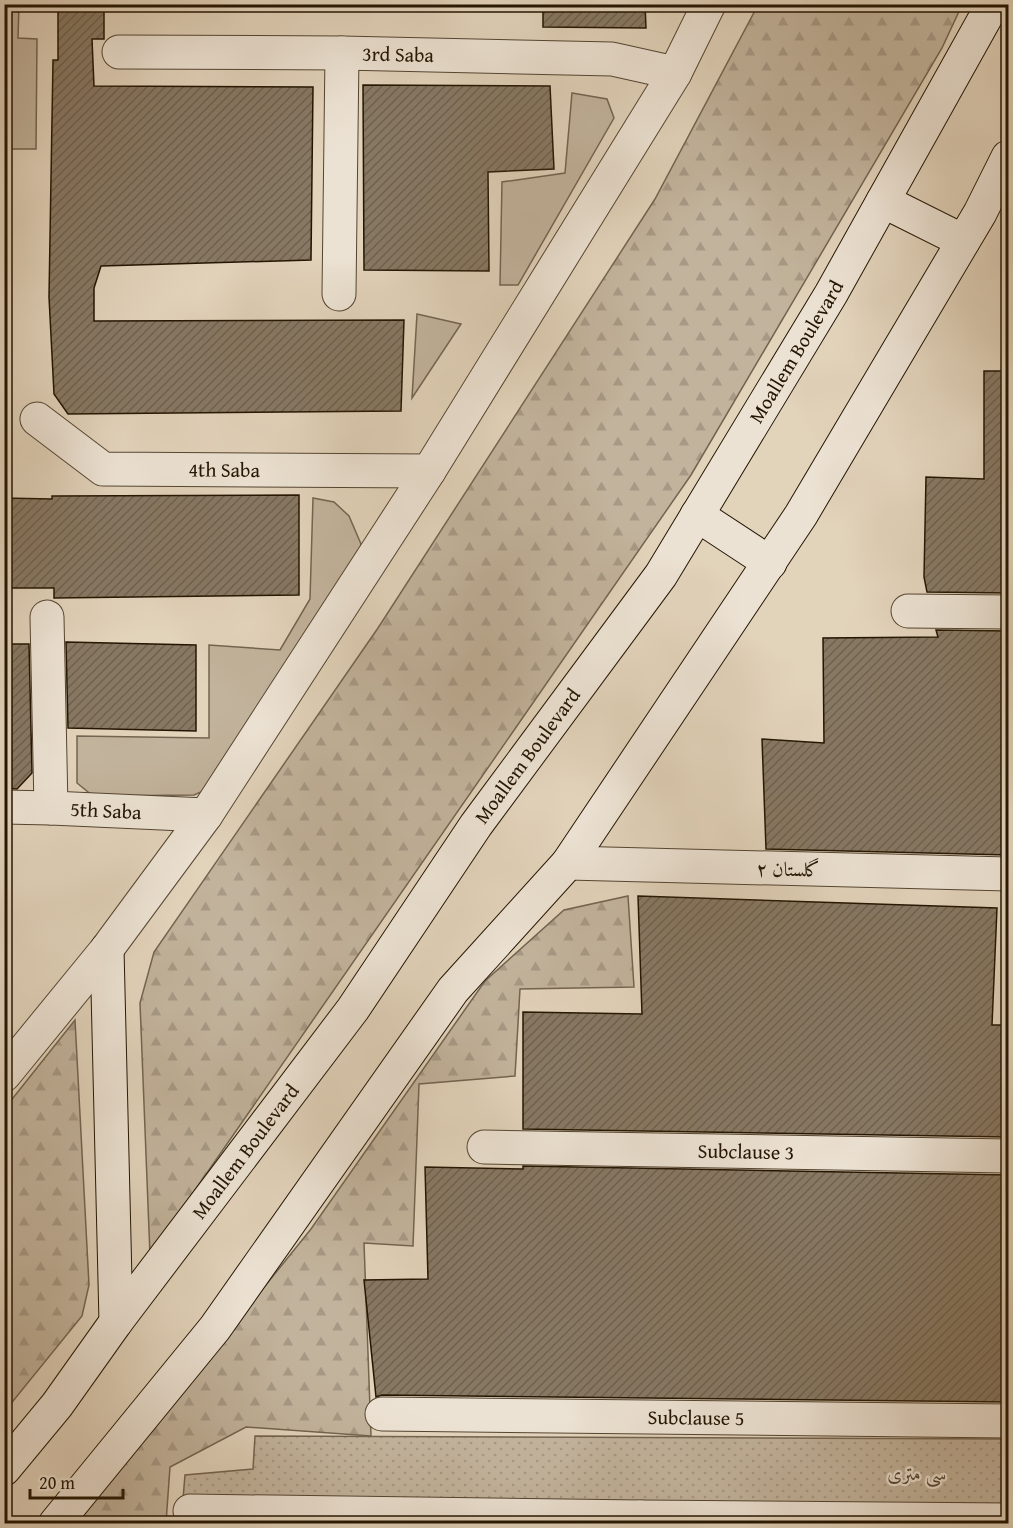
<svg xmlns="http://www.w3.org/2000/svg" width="1013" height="1528" font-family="'Gentium Book Plus',Amiri,serif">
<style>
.grass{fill:#c2b39c;stroke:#736450;stroke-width:1.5}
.forest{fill:url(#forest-firs);stroke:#736450;stroke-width:1.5}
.park{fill:url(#park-dots);stroke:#736450;stroke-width:1.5}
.building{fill:url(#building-hatch);stroke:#241603;stroke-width:1.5}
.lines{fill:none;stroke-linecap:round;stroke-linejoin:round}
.minor-casing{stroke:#544531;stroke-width:35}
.tertiary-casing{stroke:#544531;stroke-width:35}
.secondary-casing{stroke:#241603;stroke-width:35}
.minor{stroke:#ece2d3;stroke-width:33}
.tertiary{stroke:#ece2d3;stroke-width:33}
.secondary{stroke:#ece2d3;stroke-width:33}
.labels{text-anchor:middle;stroke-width:4.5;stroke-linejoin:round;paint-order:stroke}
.street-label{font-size:20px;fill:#241603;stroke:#ece2d3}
.park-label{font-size:20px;font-style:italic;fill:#534531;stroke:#ece2d3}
</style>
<defs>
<pattern id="forest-firs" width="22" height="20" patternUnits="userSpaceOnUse" patternTransform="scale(1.5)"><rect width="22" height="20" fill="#c2b39c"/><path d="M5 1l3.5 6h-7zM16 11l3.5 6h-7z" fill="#a79985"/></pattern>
<pattern id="park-dots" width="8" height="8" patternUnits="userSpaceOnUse" patternTransform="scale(1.5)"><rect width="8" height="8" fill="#c2b39c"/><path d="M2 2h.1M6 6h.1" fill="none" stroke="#a79985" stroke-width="1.8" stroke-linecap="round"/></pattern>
<pattern id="building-hatch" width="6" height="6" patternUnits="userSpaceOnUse" patternTransform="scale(1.5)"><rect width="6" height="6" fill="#877863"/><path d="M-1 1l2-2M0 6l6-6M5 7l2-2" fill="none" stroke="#6e614f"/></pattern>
</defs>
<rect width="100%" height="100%" fill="#e2d3bb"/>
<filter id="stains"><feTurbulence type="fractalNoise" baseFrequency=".00333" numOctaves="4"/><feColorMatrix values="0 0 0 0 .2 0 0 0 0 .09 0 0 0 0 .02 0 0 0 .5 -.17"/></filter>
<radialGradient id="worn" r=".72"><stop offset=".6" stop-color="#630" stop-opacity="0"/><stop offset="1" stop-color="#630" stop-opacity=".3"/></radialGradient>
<!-- grass -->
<path class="grass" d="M5,4L19,5L18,38L37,39L36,149H5Z
M572,93L607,99L614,118L518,285H500L502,182L565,173Z
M417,314L461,324L412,398Z
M313,498L334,502L349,516L361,544L356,577L208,789L194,795L93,796L77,783V736L209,738V645L280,650L310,599Z"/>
<!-- forest -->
<path class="forest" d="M758,5H962L942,48L691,475L150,1255L140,1003L154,952L378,628L655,199Z
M628,896L634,987L520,989L515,1076L419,1084L413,1246L364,1243L371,1436L246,1427L170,1467L166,1523L73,1524L311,1229L485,981L564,910Z
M75,1020L89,1285L82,1316L5,1411V1108Z"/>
<!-- park -->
<path class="park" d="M255,1436L1008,1439V1508L183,1499L185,1475L253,1469Z"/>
<!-- building -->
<path class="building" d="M58,4H104V39H92L94,86L313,87L311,260L101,266L94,288V321L404,320L401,411L68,414L54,394L49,297L53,60H58Z
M543,4H645L646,28L543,27Z
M363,85L550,86L554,169L488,172L489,271L364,270Z
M984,371H1008V593L927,592L924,577L926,477L984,479Z
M299,495V595L54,598V588H4V498L52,499V496Z
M936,630L1008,631V855L766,849L762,739L824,743L823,638L938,637Z
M66,642L196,645V731L68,728Z
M4,644H29L32,773L17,789L4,788Z
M638,896L997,908L992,1025H1008V1137L523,1129V1012L642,1014Z
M523,1166L1008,1175V1402L382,1395L376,1397L364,1280L428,1279L425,1167L523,1169Z"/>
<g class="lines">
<!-- minor casing -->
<g class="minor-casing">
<g id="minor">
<path id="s1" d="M119,52L342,53L612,59L675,73"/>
<path d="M339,294L342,53"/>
<path id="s2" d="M37,419L103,469L429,471"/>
<path d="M908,611L1008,612"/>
<path d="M47,617L51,808"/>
<path id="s3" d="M4,807L51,808L206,815"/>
<path d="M568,863L1008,874"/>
<path id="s4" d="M484,1147L1008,1156"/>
<path id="s5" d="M382,1414L1008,1421"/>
<path d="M190,1511L640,1517L1008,1520"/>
</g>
</g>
<!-- tertiary casing -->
<g class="tertiary-casing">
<path id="tertiary" d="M4,1075L107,949L206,815L429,471L675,73L709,4
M640,1517V1524"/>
</g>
<!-- secondary casing -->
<g class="secondary-casing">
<g id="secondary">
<path d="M883,201L963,241"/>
<path d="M697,515L770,563"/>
<path d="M107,949L116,1322"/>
<path id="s6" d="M4,1469L57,1405L116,1322L353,1009L476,825L661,575L831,294L993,4"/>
<path d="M55,1524L215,1328L453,990L568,863L801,515L980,213L1008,157"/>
</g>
</g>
<!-- minor -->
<use href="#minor" class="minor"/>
<!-- tertiary -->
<use href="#tertiary" class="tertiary"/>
<!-- secondary -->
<use href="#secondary" class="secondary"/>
</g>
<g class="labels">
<!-- street labels -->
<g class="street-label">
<text dy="7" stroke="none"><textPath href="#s1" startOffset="279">3rd Saba</textPath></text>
<text dy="7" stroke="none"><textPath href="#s6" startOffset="1371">Moallem Boulevard</textPath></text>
<text dy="7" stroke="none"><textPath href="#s2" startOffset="204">4th Saba</textPath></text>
<text dy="7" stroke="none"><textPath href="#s6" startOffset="885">Moallem Boulevard</textPath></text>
<text dy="7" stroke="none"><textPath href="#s3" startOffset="102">5th Saba</textPath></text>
<text transform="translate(788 869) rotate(1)" y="7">گلستان ۲</text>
<text dy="7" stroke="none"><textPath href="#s6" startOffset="399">Moallem Boulevard</textPath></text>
<text dy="7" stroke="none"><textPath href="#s4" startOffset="262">Subclause 3</textPath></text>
<text dy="7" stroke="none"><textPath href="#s5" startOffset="314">Subclause 5</textPath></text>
</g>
<!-- park labels -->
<g class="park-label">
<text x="917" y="1480">سی متری</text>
</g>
</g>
<!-- margin -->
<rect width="1013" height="1528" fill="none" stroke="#e2d3bb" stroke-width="24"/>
<rect x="6" y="6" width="1001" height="1516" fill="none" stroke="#241603" stroke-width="3"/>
<rect x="12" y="12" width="989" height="1504" fill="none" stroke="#241603" stroke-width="1.5"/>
<!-- scale -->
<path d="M30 1489v9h93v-9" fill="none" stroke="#241603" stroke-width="3"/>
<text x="39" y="1489" font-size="18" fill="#241603" stroke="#ece2d3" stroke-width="4.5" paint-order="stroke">20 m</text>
<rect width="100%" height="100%" filter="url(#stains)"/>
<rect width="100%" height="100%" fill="url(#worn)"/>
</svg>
